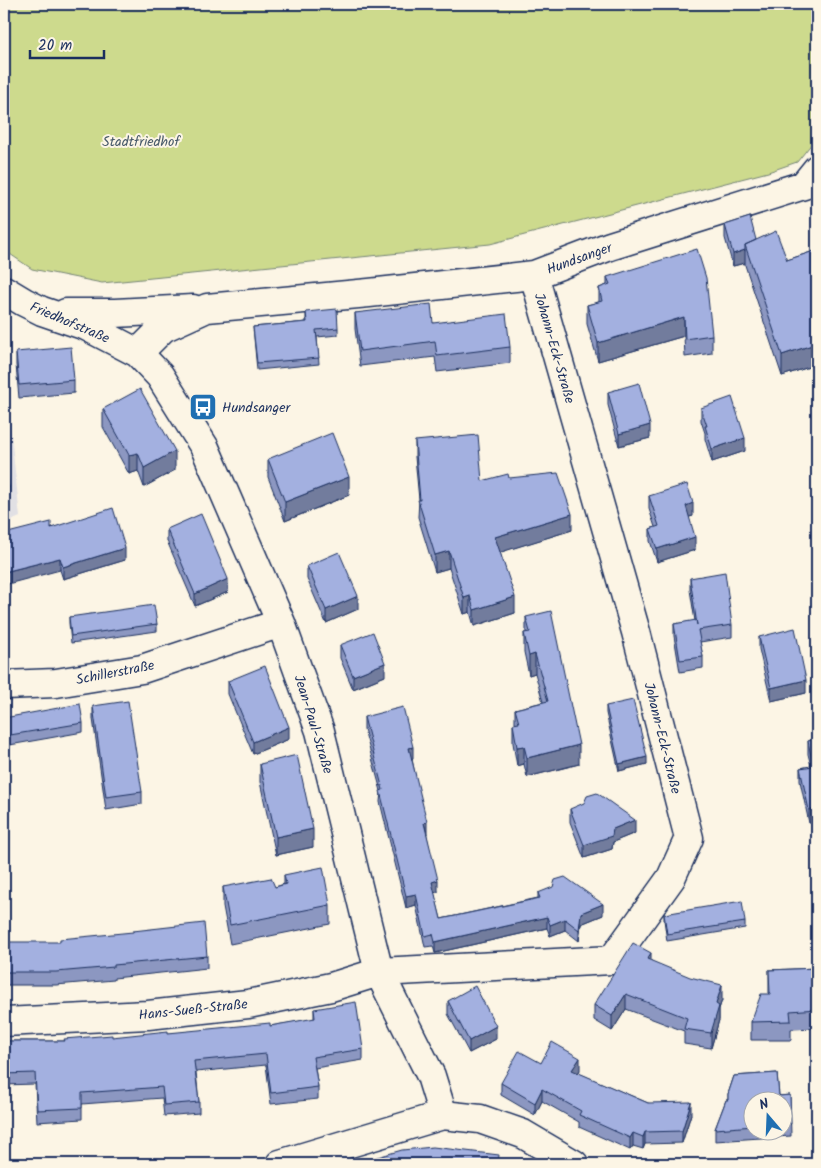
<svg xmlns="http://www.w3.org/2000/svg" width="821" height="1168" font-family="Kalam,sans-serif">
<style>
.built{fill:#e1e0e4}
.green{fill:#cdda8d;stroke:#748476}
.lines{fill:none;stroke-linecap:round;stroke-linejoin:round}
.street-casing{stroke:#1b2f5e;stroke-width:31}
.street{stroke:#fcf5e5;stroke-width:28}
.wall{fill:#8c97c1;stroke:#1b2f5e;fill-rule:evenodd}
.shaded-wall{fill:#727b9d;stroke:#1b2f5e}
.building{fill:#a3b0e0;stroke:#1b2f5e}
.labels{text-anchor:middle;stroke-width:4;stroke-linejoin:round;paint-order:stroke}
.park-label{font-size:14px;fill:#485a6a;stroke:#fcf5e5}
.street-label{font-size:14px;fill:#1b2f5e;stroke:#fcf5e5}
.poi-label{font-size:14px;fill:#1b2f5e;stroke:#fcf5e5;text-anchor:start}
</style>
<rect width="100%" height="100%" fill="#fcf5e5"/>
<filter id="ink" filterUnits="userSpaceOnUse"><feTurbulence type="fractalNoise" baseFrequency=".02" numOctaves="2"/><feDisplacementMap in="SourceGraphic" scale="10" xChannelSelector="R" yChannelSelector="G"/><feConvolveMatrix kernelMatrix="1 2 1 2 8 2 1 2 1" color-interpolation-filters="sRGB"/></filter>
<g filter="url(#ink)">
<!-- built -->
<path class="built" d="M4,371L20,517L4,524Z"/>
<!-- green -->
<path class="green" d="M4,4H817V137L797,162L768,172L490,244L102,283L32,269L4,250Z"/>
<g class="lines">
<!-- street casing -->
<g class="street-casing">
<path id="street" d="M4,290L24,302L42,311L86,326L138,353L160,376L205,448L281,623L320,731L379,972L431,1076L443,1115
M66,313H115L193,309
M138,353L163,328L207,308L369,293L534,275L610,246L804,185L817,169
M4,685L56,683L142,669L281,623
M4,1022L148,1015L248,1004L331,987L379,972L612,960L671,878L689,838L636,632L534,275
M280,1164L443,1115L480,1119L523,1134L574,1164"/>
</g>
<!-- street -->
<use href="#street" class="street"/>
</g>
<!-- wall -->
<path class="wall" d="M725,225L756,240L787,260L817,250V371L815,365L782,376L745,265V263L733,266L725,238Z
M607,277L712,335V353L685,357L684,336L598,361L587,324V305L599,302V288L607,285Z
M306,312L338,328V335L317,337L319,364L257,370L253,327L306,322Z
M355,313L433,323L510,347V363L437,372L435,357L360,366L355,329Z
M16,352L74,380V393L19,398L16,365Z
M608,392L650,438L619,446L608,405Z
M701,408L745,451L712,462L705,439V433L701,421Z
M103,409L175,470L144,487L138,471L129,474L103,427Z
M415,441L482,481L509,478L572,530L500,552L515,613L474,626L470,612L464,614L449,568L435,572L418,517L419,500L415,457Z
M4,455L9,488V506L4,507Z
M268,459L349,495L285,521L268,477Z
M649,496L693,516L689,517L695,550L657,562L650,541V529L655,527L649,509Z
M51,527L125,560L63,579L60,570Z
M167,529L228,592L195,606L167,541Z
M307,566L358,609L326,623L307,579Z
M690,578L732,625V637L700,642L703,657V668L680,672L674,636V624L695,621L690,590Z
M69,617L157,624V631L71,643L69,623Z
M526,617L579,764L527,777L524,764L517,766L513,743V724H515V709L543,702L535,673L529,675L524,652V633H526Z
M759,637L806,693L771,701L759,649Z
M340,645L385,676L353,689L340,658Z
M228,681L289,739L253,754L228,694Z
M93,706L142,792V804L106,810L93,719Z
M606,706L647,764L619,771L606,713Z
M364,717L413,758L412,759L438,892H434L441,919L538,898V893L603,915L581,924L579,941L565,930L550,936L547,928L435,953L433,946L425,947L416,905L406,908L380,802L381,791L364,729Z
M4,718L83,723V732L4,746Z
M817,739V821L809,823L800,781V768L811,766L808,754V741Z
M260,764L313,847L276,855L260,782Z
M570,809L635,833L613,842L612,849L584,858L570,822Z
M284,875L330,905V924L230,944L223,906V887H275L284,884Z
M664,914L745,922V928L667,941L664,920Z
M4,942L207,956V968L114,978V980L56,985H4Z
M651,961L722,1000L719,1009V1020L711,1048L684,1044V1031L626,1009L612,1031L594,1020V1005Z
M817,968V1028L791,1029V1040H751V1022L769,994V970Z
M448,1001L496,1039L469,1053L448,1014Z
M314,1009L363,1049V1060L315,1068L318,1087V1099L271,1104L266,1065L196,1072L199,1102V1113L164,1116L162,1098L82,1104V1119L37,1122L35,1084L4,1085V1041H64L270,1026L314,1019Z
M541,1063L580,1070L578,1073L648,1103L691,1114L682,1143L645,1144L643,1149L633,1146L630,1150L579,1127V1122L542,1101L535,1115L501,1095V1083Z
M777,1073L779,1096L790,1095L791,1136L715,1141V1129L726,1100H728V1094L734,1076ZM754,1100H784V1130H754Z"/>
<!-- shaded-wall -->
<path class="shaded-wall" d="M745,250V263L733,266V254Z
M684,317V336L598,361V343Z
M815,344V365L782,376V355Z
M650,425V438L619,446V434Z
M745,438V451L712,462V449Z
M175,451V470L144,487V468Z
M138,453V471L129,474V455Z
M349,477V495L285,521V502Z
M693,503V516L686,518V506Z
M572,514V530L495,554V537Z
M695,537V550L657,562V549Z
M125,548V560L63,579V567Z
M449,551V568L435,572V555Z
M60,558V570L4,585V572Z
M228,579V592L195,606V594Z
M358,596V609L326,623V610Z
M470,596V612L464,614V598Z
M515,597V613L474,626V610Z
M535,654V673L529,675V656Z
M385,663V676L353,689V676Z
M806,680V693L771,701V688Z
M289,727V739L253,754V742Z
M579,745V764L527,777V758Z
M524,746V764L517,766V747Z
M413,747V758L409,759V748Z
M647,757V764L619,771V764Z
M817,809V821L809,823V810Z
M635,820V833L613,842L612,849L584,858V845L613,829Z
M427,822V834L424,823Z
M313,829V847L276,855V837Z
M438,880V892L432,893V882Z
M416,894V905L406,908V896Z
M603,904V915L581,924L579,941V930L581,913Z
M547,917V928L435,953V942Z
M565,919V930L550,936V925Z
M651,953V968L647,959Z
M722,985V1000L719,1009V1020L711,1048V1033L716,1004Z
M626,994V1009L612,1031V1016Z
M496,1026V1039L469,1053V1041Z
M580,1058V1070L572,1083V1070Z
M542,1089V1101L535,1115V1103Z
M691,1102V1114L682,1143V1131Z
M645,1132V1144L643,1149V1137Z
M633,1133V1146L630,1150V1138Z"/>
<!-- building -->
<path class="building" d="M750,217L756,240L745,245V250L733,254L725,225Z
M776,231L787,260L817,250V351L815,344L782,355L745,245Z
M697,249L706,278L712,335L685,339L684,317L598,343L587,305L602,301L599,288L610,284L607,277Z
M431,304L433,323L506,314L510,347L437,356L435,341L360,351L355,313Z
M337,309L338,328L316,330L319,358L257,363L253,327L307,322L306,312Z
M71,347L74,380L19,385L16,352Z
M639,383L650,425L619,434L608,392Z
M140,389L175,451L144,468L138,453L129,455L103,409Z
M732,397L745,438L712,449L705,426H707L701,408Z
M332,433L349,477L285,502L268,459Z
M478,435L482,481L508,474L509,478L558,473L572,514L495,537L515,597L474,610L470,596L464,598L449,551L435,555L418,500H420L415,441Z
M4,455H5L9,488H4Z
M687,484L693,503L686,506L695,537L657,549L650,529L659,526L649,496Z
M113,508L125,548L63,567L60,558L4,572V534L51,522V528Z
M201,514L228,579L195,594L167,529Z
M339,552L358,596L326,610L307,566Z
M725,572L732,625L698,630L703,657L680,660L674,624L696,620L697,625L690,578Z
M154,605L157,624L71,636L69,617Z
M551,611L579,745L527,758L524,746L517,747L513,724L519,723L515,709L548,701L535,654L529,656L524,633L530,632L526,617Z
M795,628L806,680L771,688L759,637Z
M373,632L385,663L353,676L340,645Z
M265,666L289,727L253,742L228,681Z
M633,700L647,757L619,764L606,706Z
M128,701L142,792L106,797L93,706Z
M80,704L83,723L4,736V718Z
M403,707L413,747L409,748L427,822L424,823L438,880L432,882L441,919L540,898L538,893L553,887L555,880L565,877L603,904L581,913L579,930L565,919L550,925L547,917L435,942L433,934L425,936L416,894L406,896L380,791L383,790L364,717Z
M817,739V809L809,810L800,768L813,766L808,741Z
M297,755L313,829L276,837L260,764Z
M597,793L635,820L613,829L612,836L584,845L570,809L584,803L587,796Z
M323,867L330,905L230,925L223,887L271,878L275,887L286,884L284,875Z
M742,901L745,922L667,934L664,914Z
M204,923L207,956L114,965V967L56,972H4V942H60V939L133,932V931Z
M633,943L651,953L647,959L690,977L722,985L716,1004L719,1006L711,1033L684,1029L687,1018L626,994L612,1016L594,1005Z
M817,968V1009L790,1011L791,1021L751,1022L761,994H770L769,970Z
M475,986L496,1026L469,1041L448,1001Z
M356,1002L363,1049L313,1057L318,1087L271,1093L266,1054L194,1061L199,1102L164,1105L162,1087L82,1093V1108L37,1110L35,1073L4,1074V1041H65L64,1039L112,1035V1037L168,1031V1033L270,1023V1026L315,1018L314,1009Z
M552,1042L580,1058L572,1070L648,1103L691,1102L682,1131L645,1132L643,1137L633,1133L630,1138L579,1115L581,1111L542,1089L535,1103L501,1083L519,1051L541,1063Z
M777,1073L779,1096L790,1095L791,1124H784V1100H754V1126L715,1129L726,1100H728V1094L734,1076Z
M433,1147L499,1155L498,1164H375L374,1158L402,1150Z"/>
</g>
<!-- icons -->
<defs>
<g id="bus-square" transform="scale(1.4375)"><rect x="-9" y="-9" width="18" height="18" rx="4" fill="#1f6fb2" stroke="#fcf5e5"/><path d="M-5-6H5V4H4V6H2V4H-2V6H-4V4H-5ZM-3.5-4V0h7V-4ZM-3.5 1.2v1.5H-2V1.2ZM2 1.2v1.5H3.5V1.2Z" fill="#fff"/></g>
</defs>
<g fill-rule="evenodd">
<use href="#bus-square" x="203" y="407"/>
</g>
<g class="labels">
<!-- park labels -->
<g class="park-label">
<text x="141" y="146">Stadtfriedhof</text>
</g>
<!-- street labels -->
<g class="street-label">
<text transform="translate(579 258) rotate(-20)" y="5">Hundsanger</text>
<text transform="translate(70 322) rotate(23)" y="5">Friedhofstraße</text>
<text transform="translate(555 348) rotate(74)" y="5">Johann-Eck-Straße</text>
<text transform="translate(115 672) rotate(-11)" y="5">Schillerstraße</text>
<text transform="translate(314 724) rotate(73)" y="5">Jean-Paul-Straße</text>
<text transform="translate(663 738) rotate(76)" y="5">Johann-Eck-Straße</text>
<text transform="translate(193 1009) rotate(-6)" y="5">Hans-Sueß-Straße</text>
</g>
<!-- poi labels -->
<g class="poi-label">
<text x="222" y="412">Hundsanger</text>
</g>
</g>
<!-- margin -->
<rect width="821" height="1168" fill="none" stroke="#fcf5e5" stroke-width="20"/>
<rect x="10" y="10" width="801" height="1148" fill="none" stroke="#1b2f5e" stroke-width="2" filter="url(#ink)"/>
<!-- north arrow -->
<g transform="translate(768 1116) rotate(341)"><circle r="24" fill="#fcf5e5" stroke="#a2a6af"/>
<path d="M0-4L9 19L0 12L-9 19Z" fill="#1f6fb2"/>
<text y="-8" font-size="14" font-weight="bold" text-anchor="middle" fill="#1b2f5e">N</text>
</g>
<!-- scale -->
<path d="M30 50v8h74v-8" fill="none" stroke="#1b2f5e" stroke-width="2.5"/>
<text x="38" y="50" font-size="15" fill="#1b2f5e" stroke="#fcf5e5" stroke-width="4" paint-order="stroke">20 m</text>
</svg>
